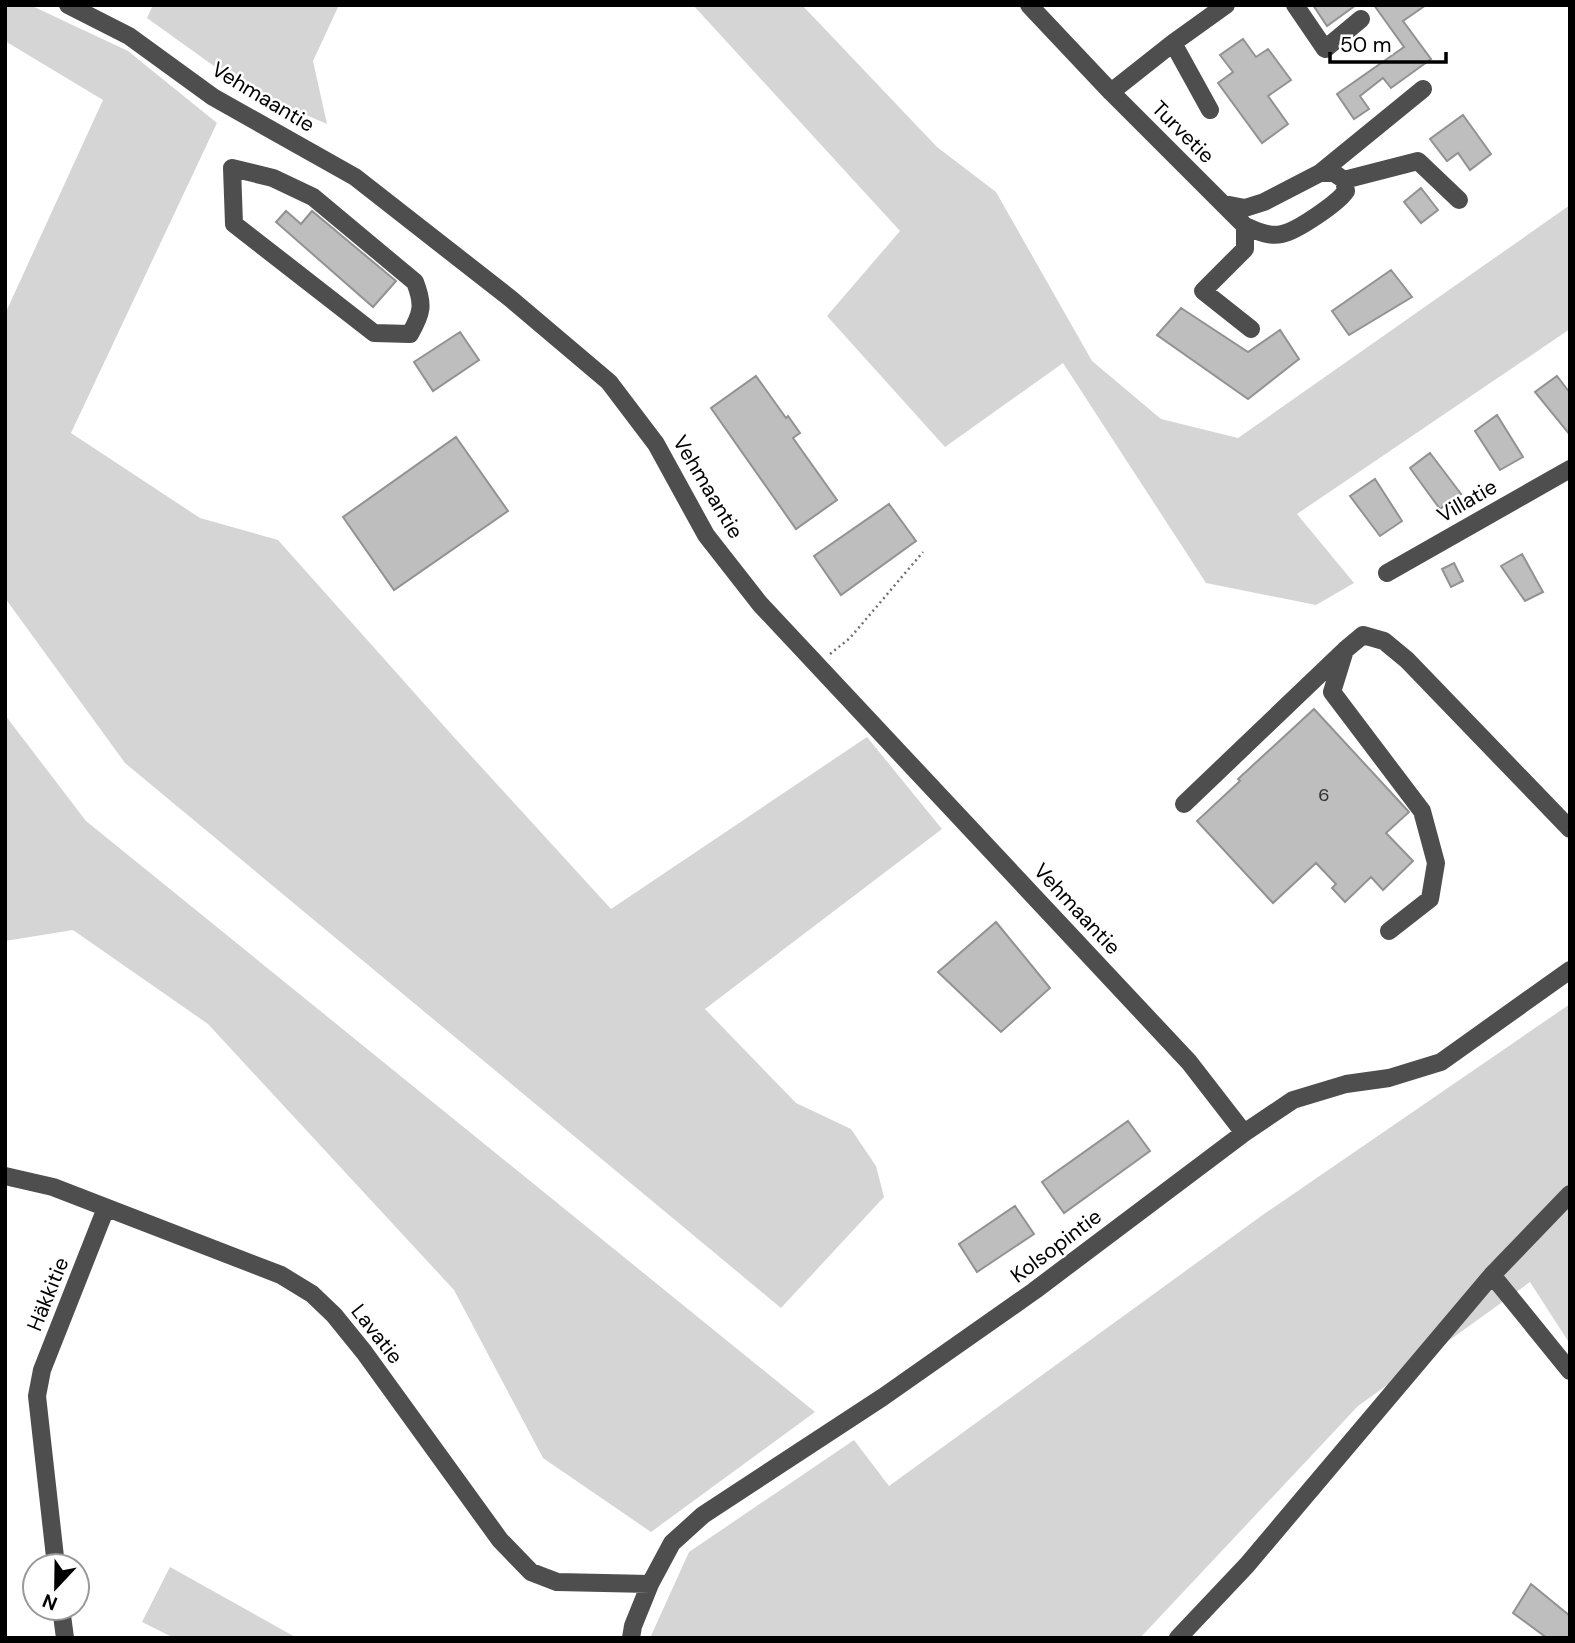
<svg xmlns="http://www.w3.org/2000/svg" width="1575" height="1643" font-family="'DM Sans',sans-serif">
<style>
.green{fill:#d5d5d5}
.building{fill:#bebebe;stroke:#929292;stroke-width:2}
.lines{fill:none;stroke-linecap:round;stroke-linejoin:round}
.path{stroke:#707070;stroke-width:2.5;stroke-dasharray:2 3.5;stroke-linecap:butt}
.minor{stroke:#4e4e4e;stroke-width:18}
.labels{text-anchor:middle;stroke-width:5;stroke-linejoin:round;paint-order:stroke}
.number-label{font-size:18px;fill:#303030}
.street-label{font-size:21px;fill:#000;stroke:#fff}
</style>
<rect width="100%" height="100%" fill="#fff"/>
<!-- green -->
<path class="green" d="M5,5H30L128,51L217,123L71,433L200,518L278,540L452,735L611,909L867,737L942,829L705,1009L796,1103L851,1129L876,1166L884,1197L781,1308L125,763L5,598V314L103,100L5,41Z
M153,5H339L313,61L327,124L246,89L147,18Z
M693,5H802L937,147L996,192L1092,361L1161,419L1238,438L1570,205V329L1297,514L1354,583L1316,605L1206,583L1063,363L945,447L827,316L900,231Z
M5,715L86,821L815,1412L651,1532L543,1458L454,1290L208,1024L73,930L5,941Z
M1570,1004V1344L1530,1282L1358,1406L1140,1638H650L689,1552L854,1440L889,1486L1264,1214Z
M170,1567L297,1638H174L142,1622Z"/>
<!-- building -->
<path class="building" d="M1313,5H1356L1327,26Z
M1374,5H1426L1403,21L1431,59L1391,88L1383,78L1360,96L1369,109L1354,119L1337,94L1404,47Z
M1243,39L1256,57L1268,49L1291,80L1268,96L1288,124L1262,143L1218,83L1233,72L1220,55Z
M1463,115L1491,154L1470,170L1458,153L1447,161L1430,139Z
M1421,188L1438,210L1421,223L1404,202Z
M286,211L301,224L312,211L396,281L373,307L276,222Z
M1391,270L1412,297L1349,335L1332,311Z
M1181,308L1248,352L1280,330L1299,359L1248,399L1157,335Z
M460,332L479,360L433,391L414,362Z
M756,376L786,418L788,416L800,433L793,438L837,500L796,529L711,408Z
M1557,376L1570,393V435L1535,392Z
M1497,415L1523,457L1500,470L1475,431Z
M456,437L508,511L394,590L343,517Z
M1430,453L1461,494L1440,509L1410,468Z
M1375,479L1402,521L1380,536L1350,496Z
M889,504L916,541L841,595L814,556Z
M1522,554L1543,592L1525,601L1501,566Z
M1454,563L1463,581L1451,587L1442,569Z
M1314,709L1409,812L1386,833L1413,861L1383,890L1371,877L1345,902L1332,888L1336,884L1316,863L1273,903L1197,821L1240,781L1238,779Z
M996,922L1050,988L1001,1032L938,972Z
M1128,1121L1150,1151L1064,1213L1042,1182Z
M1015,1206L1034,1234L977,1272L959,1244Z
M1531,1584L1570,1616V1638H1547L1513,1613Z"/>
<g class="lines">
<!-- path -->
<path class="path" d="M830,654L850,638L923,552"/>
<!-- minor -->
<path class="minor" d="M68,5L129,36L213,97L355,177L511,299L609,382L656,444L706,535L760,604L1189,1062L1244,1133
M1029,5L1111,92L1245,226C1257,231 1268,237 1282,234C1297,231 1338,203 1346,191L1344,180L1334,173H1320L1264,202L1245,208L1224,204
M1295,5L1325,49L1361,19
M1173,43L1210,110
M1111,92L1173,43L1226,5
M232,168L273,178L313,197L415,282C424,305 422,313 410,334L374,333L234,224Z
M1320,173L1423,89
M1344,180L1418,161L1459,200
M1245,226V249L1203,291L1251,329
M1387,573L1570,469
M1184,804L1343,652
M1389,931L1430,899L1436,863L1422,811L1332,692L1345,650L1363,635L1384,641L1407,660L1570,829
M5,1176L53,1187L281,1275L312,1294L334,1315L364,1352L500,1540L531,1572L557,1582L650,1584
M1492,1275L1570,1371
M56,1566L37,1396L42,1370L106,1208
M61,1608L65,1638
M631,1638L633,1626L650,1584L672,1543L703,1515L883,1397L1034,1291L1244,1133L1293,1100L1346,1084L1389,1078L1441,1062L1570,970
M1178,1638L1247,1565L1492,1275L1570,1194"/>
</g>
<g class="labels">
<!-- number labels -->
<g class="number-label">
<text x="1324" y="801">6</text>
</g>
<!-- street labels -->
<g class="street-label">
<text transform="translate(263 97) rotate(31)" y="7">Vehmaantie</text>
<text transform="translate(1183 132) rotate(45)" y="7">Turvetie</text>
<text transform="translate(708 487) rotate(59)" y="7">Vehmaantie</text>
<text transform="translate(1467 501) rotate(-30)" y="7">Villatie</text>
<text transform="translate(1077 909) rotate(47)" y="7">Vehmaantie</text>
<text transform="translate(1056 1246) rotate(-37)" y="7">Kolsopintie</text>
<text transform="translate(48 1294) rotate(-68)" y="7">Häkkitie</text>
<text transform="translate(377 1334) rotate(52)" y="7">Lavatie</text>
</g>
</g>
<!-- border -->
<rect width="1575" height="1643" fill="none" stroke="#000000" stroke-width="14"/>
<!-- north arrow -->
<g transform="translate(56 1587) rotate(202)"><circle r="33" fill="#ffffff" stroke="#999999" stroke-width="2"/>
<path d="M0-5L12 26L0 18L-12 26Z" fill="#000000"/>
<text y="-10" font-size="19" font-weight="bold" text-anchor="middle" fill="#000000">N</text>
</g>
<!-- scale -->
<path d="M1330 52v10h116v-10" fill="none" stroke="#000000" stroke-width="3.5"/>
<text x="1340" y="52" font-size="21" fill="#000000" stroke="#ffffff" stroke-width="5" paint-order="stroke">50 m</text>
</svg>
